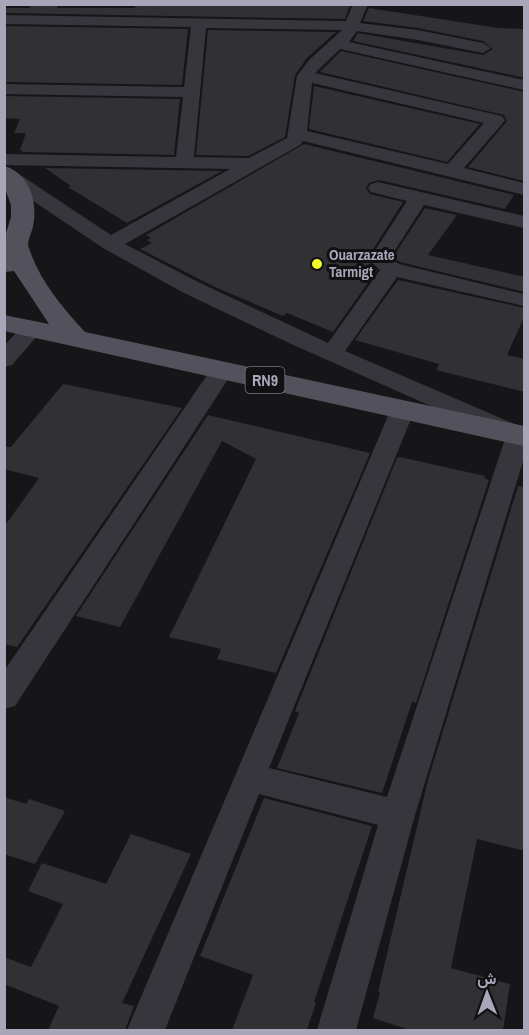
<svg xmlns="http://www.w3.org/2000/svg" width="529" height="1035" font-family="'Archivo Narrow',Vazirmatn,sans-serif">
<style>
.building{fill:#313033}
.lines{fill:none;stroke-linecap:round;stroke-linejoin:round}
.minor{fill:#37363c;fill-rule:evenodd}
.primary{fill:#53525c;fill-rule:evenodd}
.poi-dot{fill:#f3fb29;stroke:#111012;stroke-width:2}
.labels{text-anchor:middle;stroke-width:6;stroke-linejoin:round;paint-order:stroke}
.far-poi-label{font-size:15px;font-weight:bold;fill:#a8a6b8;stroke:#111012;text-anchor:start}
.shield{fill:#111012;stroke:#7b7986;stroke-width:1.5}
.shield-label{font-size:16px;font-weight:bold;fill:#a8a6b8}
</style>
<rect width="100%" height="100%" fill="#161517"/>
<!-- building -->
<path class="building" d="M31,4H58L57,8H135L136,4H350L345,19L4,13V8H30Z
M369,8L498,28L525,29V78L353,41L358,33L483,55L493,49L483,41L418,28L363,21Z
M4,26L188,29L182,85L4,82Z
M208,30L336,32L307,58L295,75L285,137L248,156L196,155Z
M341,51L525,92L524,181L468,167L507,121L504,115L320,72Z
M314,86L480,124L447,162L309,129Z
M4,96L180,99L174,155L23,152L20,150L26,133H14L20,119L4,118Z
M304,144L514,195L505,209L379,180L369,183L366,188L370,194L403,202L367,259L377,270L333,332L287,313L283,316L215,287L140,249L152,243L147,240L151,238L146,235Z
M45,168L222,171L127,223L68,187L71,186Z
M425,208L457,215L428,255L525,277V292L400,262L393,257Z
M398,280L525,308V315L507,355L525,359V392L436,370L439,364L355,340Z
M63,384L182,408L17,647L4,644V527L39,478L4,469V447H11Z
M208,415L370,453L276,673L217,659L221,649L169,637L256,459L222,441L120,627L76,616Z
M400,457L485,476L484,478L489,480L416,703L412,702L382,793L277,768L299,713L295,711L397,458Z
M518,486L525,487V851L477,839L451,968L510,984L503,1030H410L373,1018L380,993L378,992L428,780Z
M4,797L26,804L29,799L65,811L35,864L4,854Z
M264,798L372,826L314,1002L316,1003L307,1030H232L253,975L200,956Z
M131,834L191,854L122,1003L134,1006L125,1030H48L59,1006L4,984V957L31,967L63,904L28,891L42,863L106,884Z"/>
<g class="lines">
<!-- minor -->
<path class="minor" d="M353,4H368L360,23L418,30L483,43L491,48L483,53L418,40L357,31L349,42L524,80V90L340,49L315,73L502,116L505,120L502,124L464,168L524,183V195L303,141L300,145L125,244L198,282L328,343L380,270L369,260L407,201L371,192L368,188L371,184L378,182L524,216V228L424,205L390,258L399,264L524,294V306L397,277L345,351L524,428V458L415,815L356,1030H317L378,825L259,794L165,1030H127L391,409L394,404L403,401L412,404L415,409L269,768L387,797L505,439L289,343L182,292L103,248L8,184L6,180L8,176H22L111,235L230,169L4,165V154L176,157L183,97L4,94V84L184,87L191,27L4,24V15L346,21ZM206,28L342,30L309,60L297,76L287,138L249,158L194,157ZM312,83L484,123L448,164L307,131Z
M32,322L40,324L43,329L12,365L4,367V346L24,324Z
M222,363L230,365L234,370L15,706L4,709V671L214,365Z"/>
<!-- primary -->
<path class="primary" d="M4,166C30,173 38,203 33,226C32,233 26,242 29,248C39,280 63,308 85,332L524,426V446L4,331V315L49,324L14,271L4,272V240L11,217V205L4,186Z"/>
</g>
<!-- markers -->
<circle class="poi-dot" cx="317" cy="264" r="6"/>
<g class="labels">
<!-- far-poi labels -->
<g class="far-poi-label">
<text x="329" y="260">Ouarzazate<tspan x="329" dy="17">Tarmigt</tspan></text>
</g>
<!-- shield labels -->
<rect class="shield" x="245.5" y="367" width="39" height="26" rx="4.5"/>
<g class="shield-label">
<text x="265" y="386">RN9</text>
</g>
</g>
<!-- border -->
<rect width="529" height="1035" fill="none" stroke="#a8a6b8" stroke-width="12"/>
<!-- north arrow -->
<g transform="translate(487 993) rotate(359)" stroke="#111012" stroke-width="4.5" paint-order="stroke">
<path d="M0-4.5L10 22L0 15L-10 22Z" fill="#a8a6b8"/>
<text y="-9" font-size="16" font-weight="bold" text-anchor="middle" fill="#a8a6b8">ش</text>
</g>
</svg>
